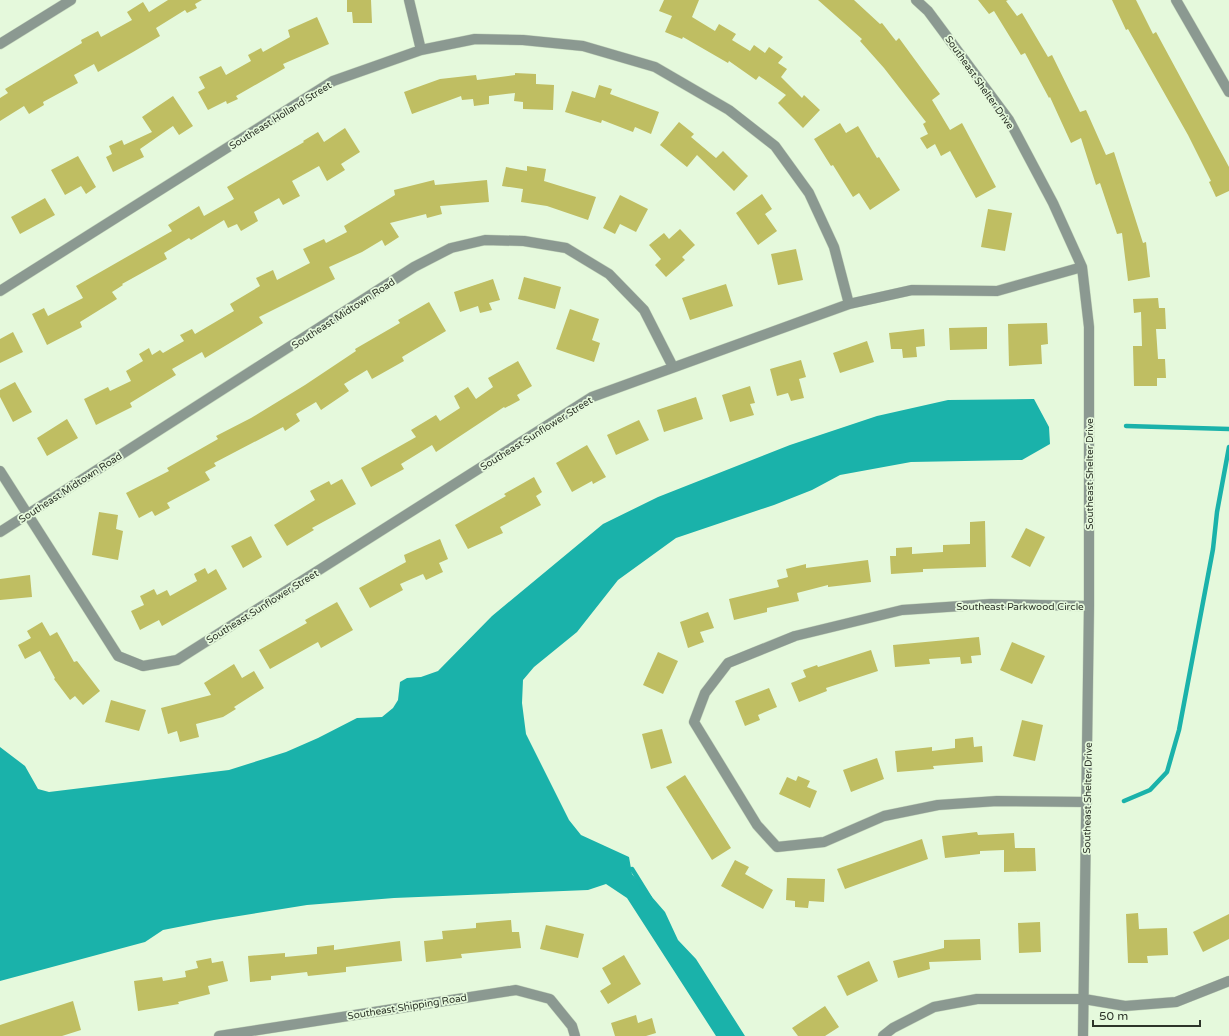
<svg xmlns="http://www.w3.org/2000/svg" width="1229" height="1036" font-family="'Varela Round',sans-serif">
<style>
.water{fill:#1ab2aa}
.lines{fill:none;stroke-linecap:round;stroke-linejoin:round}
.stream{stroke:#1ab2aa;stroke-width:4.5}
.building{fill:#bfbe62}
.minor-casing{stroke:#c4d6bc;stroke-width:11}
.minor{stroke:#8b9991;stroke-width:10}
.labels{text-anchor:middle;stroke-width:3.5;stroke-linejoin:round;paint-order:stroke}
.street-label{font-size:10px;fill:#2d3429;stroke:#e5f9dc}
</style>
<rect width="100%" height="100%" fill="#e5f9dc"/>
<!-- water -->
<path class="water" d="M1034,399L1049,427L1050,444L1022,460L911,462L840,475L812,490L774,505L676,538L618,580L577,632L534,667L523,680L522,703L526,734L569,820L581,835L629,857L632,874L665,912L678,940L696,959L745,1036H716L627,898L606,884L588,890L394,898L307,905L214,920L163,930L145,942L0,981V747L25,766L38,789L49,792L229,770L286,752L318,738L357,718L382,717L393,708L398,700L400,682L407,678L421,677L438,671L492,616L603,524L658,497L790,445L877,416L948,400Z"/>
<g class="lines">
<!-- stream -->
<path class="stream" d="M1126,426L1229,429
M1124,801L1150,790L1167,772L1179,730L1213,549L1217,512L1229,447
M632,869L650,898"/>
</g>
<!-- building -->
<path class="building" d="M168,0H202L195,4L197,8L187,13L185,10L156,28L160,36L133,52L98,72L94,64L74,75L78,83L43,102L44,105L29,114L24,106L0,121V98L8,93L5,89L82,43L81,40L98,31L101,37L132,20L127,12L143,2L149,12Z
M347,0H371L372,23H353L352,12H347Z
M664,0H699L692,17L715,31L719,24L736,34L732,40L750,51L754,45L765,53L769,47L783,57L778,63L787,69L781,77L802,98L804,95L820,110L803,128L778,103L786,95L759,76L756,80L729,61L728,63L683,37L682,39L665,32L672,16L659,11Z
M818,0H854L880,24L882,23L896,41L899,38L940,94L932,100L950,130L962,123L996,187L976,198L950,151L941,156L935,144L927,149L920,138L928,134L923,124L926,122L884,68L860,41L862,39Z
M978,0H1008L1006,1L1017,16L1022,13L1048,57L1052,55L1080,112L1086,110L1106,155L1114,152L1143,243L1146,242L1150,277L1128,281L1122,233L1117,234L1100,183L1096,185L1081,138L1071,143L1050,97L1049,98L1025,53L1021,55L994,11L989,14Z
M1112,0H1136L1153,34L1156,32L1229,167V191L1216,197L1209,182L1211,181L1188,135L1128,29L1126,30Z
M317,17L329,44L283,64L285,68L236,96L238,99L227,104L226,101L208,110L198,92L205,88L199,77L221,66L226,75L251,61L248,55L261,48L263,52L290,37L288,30Z
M515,73L536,74V84L554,85L553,110L523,109V102L514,101L515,93L489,96V104L474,106L473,99L462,100L461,96L412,114L404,92L440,79L476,75L477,80L515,75Z
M599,85L612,89L610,94L659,112L651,134L635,127L633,132L602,120L601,123L565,112L572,91L595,98Z
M173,96L193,126L179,135L173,126L140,149L144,157L113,172L106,157L112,154L109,146L122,140L124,145L152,132L142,117Z
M679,122L694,134L691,137L716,158L723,151L748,176L734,191L697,155L687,167L660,145Z
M840,123L846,133L858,126L877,158L879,157L900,190L870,210L859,193L853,197L833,165L831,166L814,139Z
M345,128L360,152L341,164L345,170L327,181L319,166L292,181L300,196L283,205L279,198L254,212L258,221L241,231L237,224L228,228L224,220L191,240L189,238L164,253L167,259L122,284L123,285L112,292L117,299L80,322L82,327L47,345L32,314L44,308L48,316L83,298L76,286L172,231L168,225L199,206L204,216L234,199L227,187L304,142L303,141L318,132L324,142Z
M78,156L96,187L86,194L81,186L65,195L51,170Z
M527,166L546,169L544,181L596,197L588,220L547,206L521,202L523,189L502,186L506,167L527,171Z
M434,180L435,185L487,180L489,202L440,206L442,214L427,218L426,214L390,223L399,237L385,246L382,240L362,252L329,267L335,279L259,317L263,323L205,358L202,352L172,369L176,375L130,403L132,407L96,425L84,399L108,387L110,391L131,381L126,371L143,361L139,354L149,348L152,355L160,350L163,353L184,341L180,335L192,329L195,334L234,311L230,304L260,286L256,278L273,270L277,280L310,263L303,249L324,239L326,243L347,232L344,226L395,195L394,190Z
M762,194L772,209L765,214L777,231L758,245L736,213Z
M620,195L648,209L636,232L620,224L615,234L603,228Z
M45,198L55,215L20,234L11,217Z
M988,209L1012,213L1005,251L981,247Z
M680,229L695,245L682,257L685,260L666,277L655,265L661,259L649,245L664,233L669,239Z
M796,249L803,280L778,285L771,254Z
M524,277L561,287L555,309L518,299Z
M493,279L500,300L489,303L492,310L480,313L478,306L460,312L454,292Z
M726,284L733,306L690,320L682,298Z
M1158,298L1159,308H1165L1166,329H1156L1158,359H1165L1166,378H1157V386H1134L1133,346H1142L1141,312L1134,313L1133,299Z
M429,302L446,331L402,357L404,361L372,379L367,370L344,384L349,391L321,410L316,402L296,414L300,421L285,431L283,427L214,463L216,466L205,472L210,480L167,503L170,508L155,516L152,511L139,518L126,493L169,471L167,468L218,439L216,436L251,418L305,385L356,351L355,349L400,323L398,320Z
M570,309L599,319L592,340L600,343L594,362L556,349Z
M1047,323L1048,344L1041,345L1042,364L1009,366L1008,324Z
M987,327V349L950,350L949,328Z
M924,329L925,346L916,347L917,357L903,358L902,349H891L889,333Z
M13,332L23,352L0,363V339Z
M867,341L874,362L840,373L833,353Z
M801,360L806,377L799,379L804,398L791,401L788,393L777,396L770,369Z
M518,361L532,386L517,395L520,400L505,408L504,407L436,452L432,445L401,464L404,469L371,487L361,468L416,437L411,430L436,415L440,421L460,408L454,396L468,387L476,399L493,387L488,378Z
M15,382L32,412L13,422L0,397V390Z
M750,386L755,403L750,404L754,415L730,422L722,395Z
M696,397L703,419L664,432L657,410Z
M67,419L78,438L47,456L37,438Z
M639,420L649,440L616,455L607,435Z
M587,445L606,477L593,484L592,481L572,492L556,463Z
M534,477L542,492L536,496L541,505L500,527L503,533L468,549L455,525L506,496L504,494Z
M342,479L356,504L312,528L314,530L287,546L274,525L315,500L310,491L329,481L331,485Z
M99,512L118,515L116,529L123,531L118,560L92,555Z
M985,521L986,567L923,569V572L891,574L890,556H896V548L912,547V554L943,552V545L970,544V522Z
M1026,528L1045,537L1030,567L1011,557Z
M251,536L262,557L243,568L231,546Z
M440,539L448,559L439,563L443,572L426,580L423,574L400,584L403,590L370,608L359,588L406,562L404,555Z
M868,560L871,582L828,587V585L797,593L799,601L767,608V612L734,620L729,599L779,587L777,580L788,577L786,569L806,564V568Z
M205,568L208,574L216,569L227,589L162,626L159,620L140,630L131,611L144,605L140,596L154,589L157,595L167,590L170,596L197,581L194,574Z
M30,575L32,597L0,600V579Z
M337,602L353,630L321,648L318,642L270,669L259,650L307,623L305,620Z
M708,612L714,628L700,632L704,642L688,648L680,622Z
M42,622L50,636L57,632L74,662L77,661L100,691L83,705L75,696L70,700L54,679L55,678L40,651L25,659L18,645L31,638L27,631Z
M979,637L981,655L971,656L972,663L961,664L960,657L929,659L930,664L895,667L893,645Z
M1012,642L1045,656L1032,684L1000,670Z
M871,650L878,671L826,688L827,691L799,702L791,683L806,677L803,670L817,665L818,667Z
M658,652L678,661L663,694L643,685Z
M234,664L242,678L254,671L264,688L234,707L236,709L223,717L196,724L199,737L180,742L177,731L168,734L161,708L211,695L204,683Z
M769,688L777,707L758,715L760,720L745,726L735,701Z
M111,700L146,710L139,731L105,722Z
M1022,720L1043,725L1035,761L1013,756Z
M662,729L672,763L651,769L642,734Z
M973,737L974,747L982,746L983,762L933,766L934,769L897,772L895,751L932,747V751L955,748V739Z
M877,758L884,779L851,792L843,770Z
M685,775L731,848L712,860L666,787Z
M798,776L810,781L807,787L817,791L810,808L779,794L787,777L796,781Z
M977,832L978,835L1014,833L1015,848H1035L1036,871L1004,872V850L980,851V854L945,858L942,836Z
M922,839L928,859L845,889L837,869Z
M735,860L749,867L745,874L773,890L763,909L721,886Z
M787,878L825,879L824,902L809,901L808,908L795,907V901L786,900Z
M1138,913L1139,929L1167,928L1168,955L1147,956L1148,963H1128L1126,914Z
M1229,914V939L1203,952L1193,932Z
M511,920L512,932H519L521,948L461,954L462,958L426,962L424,941L443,939L442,931L476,928V923Z
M1040,922L1041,952L1019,953L1018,923Z
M546,925L584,934L578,958L540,949Z
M980,939L981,960L929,962L930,969L898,978L893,961L944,948V940Z
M400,941L402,961L346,967V972L308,976L307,972L271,976V980L250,982L248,956L285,953V957L317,954V947L334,945V950Z
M624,955L641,984L608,1004L600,991L611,984L602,968Z
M211,958L212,963L223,961L228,981L208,986L210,994L178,1002L179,1004L138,1011L134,981L162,977L163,981L186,977L185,971L198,968L196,961Z
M869,961L878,981L847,996L837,976Z
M73,1001L81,1030L62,1036H0V1025Z
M825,1006L839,1027L825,1036H798L792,1028Z
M636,1015L638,1023L652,1018L656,1033L646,1036H615L611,1023Z"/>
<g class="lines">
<!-- minor casing -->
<g class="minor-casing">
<path id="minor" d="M409,0L421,50
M916,0L928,11L1009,120L1053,203L1082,267L1089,327V606L1083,1036
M1176,0L1229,92
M0,44L71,0
M0,291L333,81L421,50L475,39L523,40L583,46L655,67L729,110L775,146L809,193L834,247L849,304
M0,471L118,656L143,666L177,660L592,397L849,304L912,290L997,291L1082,267
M0,532L414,267L451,248L485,240L524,241L566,248L609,274L644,310L673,367
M1087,802L997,801L938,805L884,816L824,842L777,847L757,825L694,722L705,693L728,663L795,636L902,610L991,604L1089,606
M219,1036L516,990L550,999L572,1026L575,1036
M883,1036L893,1028L934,1007L977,999H1084L1125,1006L1176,1002L1229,981"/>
</g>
<!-- minor -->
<use href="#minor" class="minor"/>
</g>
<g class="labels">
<!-- street labels -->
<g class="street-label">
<text transform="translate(980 82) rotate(55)" y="4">Southeast Shelter Drive</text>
<text transform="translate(280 115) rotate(-32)" y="4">Southeast Holland Street</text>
<text transform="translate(343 313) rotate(-33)" y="4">Southeast Midtown Road</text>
<text transform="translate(536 433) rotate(-32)" y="4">Southeast Sunflower Street</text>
<text transform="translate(1089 474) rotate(-90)" y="4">Southeast Shelter Drive</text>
<text transform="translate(70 487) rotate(-33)" y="4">Southeast Midtown Road</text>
<text transform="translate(262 606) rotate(-32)" y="4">Southeast Sunflower Street</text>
<text x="1020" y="610">Southeast Parkwood Circle</text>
<text transform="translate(1087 798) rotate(-89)" y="4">Southeast Shelter Drive</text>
<text transform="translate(407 1006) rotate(-9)" y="4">Southeast Shipping Road</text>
</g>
</g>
<!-- scale -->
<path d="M1093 1020v6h107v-6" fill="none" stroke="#2d3429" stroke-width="2"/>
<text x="1099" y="1020" font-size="12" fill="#2d3429" stroke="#e5f9dc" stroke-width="3" paint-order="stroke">50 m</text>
</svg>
